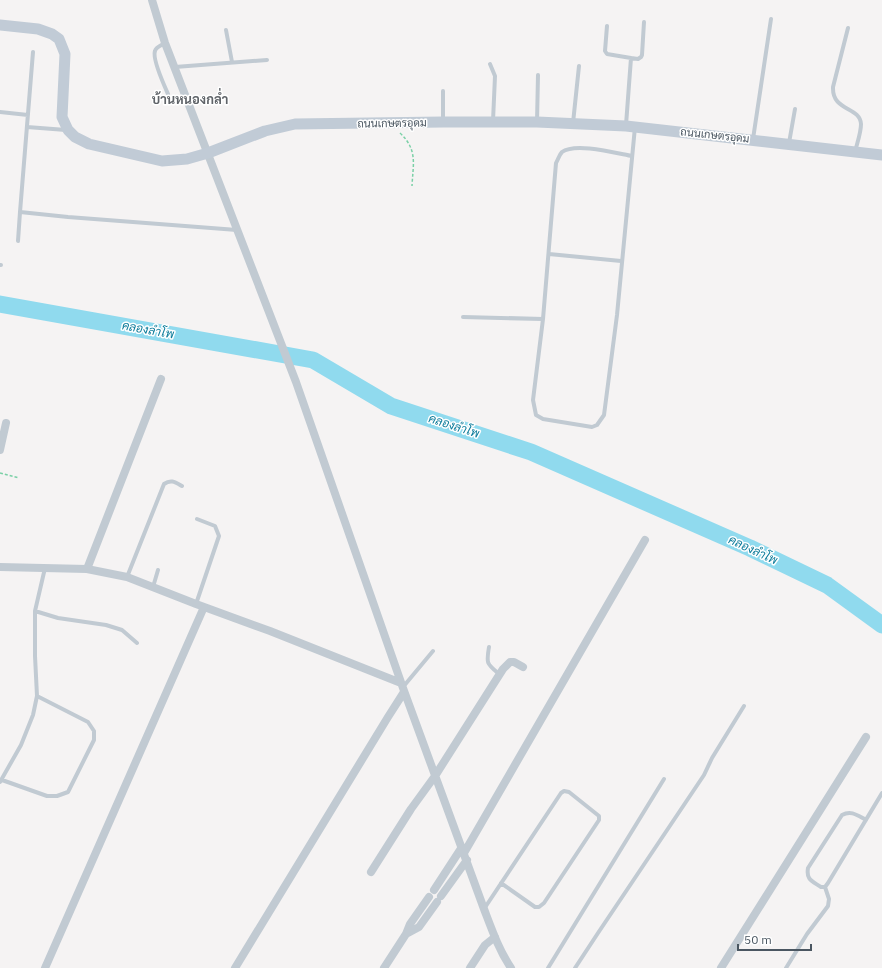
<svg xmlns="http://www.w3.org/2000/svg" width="882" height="968" font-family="'IBM Plex Sans',Sarabun,sans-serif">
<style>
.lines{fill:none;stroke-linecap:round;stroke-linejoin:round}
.river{stroke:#90daee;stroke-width:17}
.path{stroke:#7ad0a6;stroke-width:1.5;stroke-dasharray:3 2;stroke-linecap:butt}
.lane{stroke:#c1cad2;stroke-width:4}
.street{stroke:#c1cad2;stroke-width:8}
.secondary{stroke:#c1cbd6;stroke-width:11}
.labels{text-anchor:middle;stroke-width:3;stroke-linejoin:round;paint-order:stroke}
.street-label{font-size:11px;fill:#4a5661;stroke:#fff}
.water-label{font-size:12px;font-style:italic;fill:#0c7c9b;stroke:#fff}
.quarter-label{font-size:13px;font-weight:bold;fill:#5f6368;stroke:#fff}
</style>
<rect width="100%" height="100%" fill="#f5f3f3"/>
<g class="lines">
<!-- river -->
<path class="river" d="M0,304L313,360L391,406L531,452L750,548L827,585L882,625"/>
<!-- path -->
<path class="path" d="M400,133C418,150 413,164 412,186
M0,473L19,478"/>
<!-- lane -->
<path class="lane" d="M607,26L605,51L607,54L631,58L626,125
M848,28L833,87C832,112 860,106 861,124C861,133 857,143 855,152
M226,30L232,62
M165,43C162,45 156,47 155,51C152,59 164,85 168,94
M631,58L638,59L641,57L642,55L644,22
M490,64L495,76L493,121
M175,67L267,60
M0,112L28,115
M443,121V91
M537,122L538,75
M573,123L579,66
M27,127L66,130
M753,139L771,19
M789,143L795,109
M20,212L33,52
M18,241L20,212L68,217L237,230
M549,254L621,261
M0,265H1
M463,317L543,319L556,163C558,160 559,155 562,152C575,142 616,153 632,156
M543,319L533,400L536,415L543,419L592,427L597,425L604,415L617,315L635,127
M127,577L164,484C171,479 175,482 182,486
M153,587L158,570
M196,604L219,536L215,526L197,519
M35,611L58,618L106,625L122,630L137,643
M489,647C486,664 487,664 499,674
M403,687L433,651
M2,780L47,796H57L68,792L94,740V731L88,722L37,696
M0,782L21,745L33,715L37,696L35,656V611L45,568
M866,820C857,815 851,810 842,815L808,868C806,880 812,881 821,887H825L828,883L882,793
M484,909L561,793L564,791L569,792L599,816V820L544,903L539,907H535L501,883
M548,968L664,779
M575,968L598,933L704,775L712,758L744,706
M786,968L807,934L828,906L829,899L825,887"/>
<!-- street -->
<path class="street" d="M152,0L165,43L296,382L403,688L484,909C492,930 499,950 511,968
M0,450L6,423
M0,567L87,569L127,577L196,604L270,631L401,683
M87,569L161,379
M464,853L645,540
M371,872L411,809L435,776L503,669L510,662H514L523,667
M434,890L462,847
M441,896L467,860
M406,934L419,927L437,902
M45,968L204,607
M235,968L388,717L404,692
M384,968L406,934L410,924L429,897
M470,968L485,945L495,937
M721,968L866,737"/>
<!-- secondary -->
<path class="secondary" d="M0,25L38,29L52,34L59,39L65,54L62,117L68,130L75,137L89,144L162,161L187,159L208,153L265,131L295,124L443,122H537L626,126L882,155"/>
</g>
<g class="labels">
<!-- street labels -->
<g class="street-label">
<text transform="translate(392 123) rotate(-1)" y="4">ถนนเกษตรอุดม</text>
<text transform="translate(715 135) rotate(6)" y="4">ถนนเกษตรอุดม</text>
</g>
<!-- water labels -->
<g class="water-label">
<text transform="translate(148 330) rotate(10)" y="4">คลองลำโพ</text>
<text transform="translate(454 426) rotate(18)" y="4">คลองลำโพ</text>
<text transform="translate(753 550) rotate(25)" y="4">คลองลำโพ</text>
</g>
<!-- quarter labels -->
<g class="quarter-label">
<text x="190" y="104">บ้านหนองกล่ำ</text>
</g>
</g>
<!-- scale -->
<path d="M738 944v6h73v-6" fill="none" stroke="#4a5661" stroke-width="2"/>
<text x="744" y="944" font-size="12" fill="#4a5661" stroke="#ffffff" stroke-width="3" paint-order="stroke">50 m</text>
</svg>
